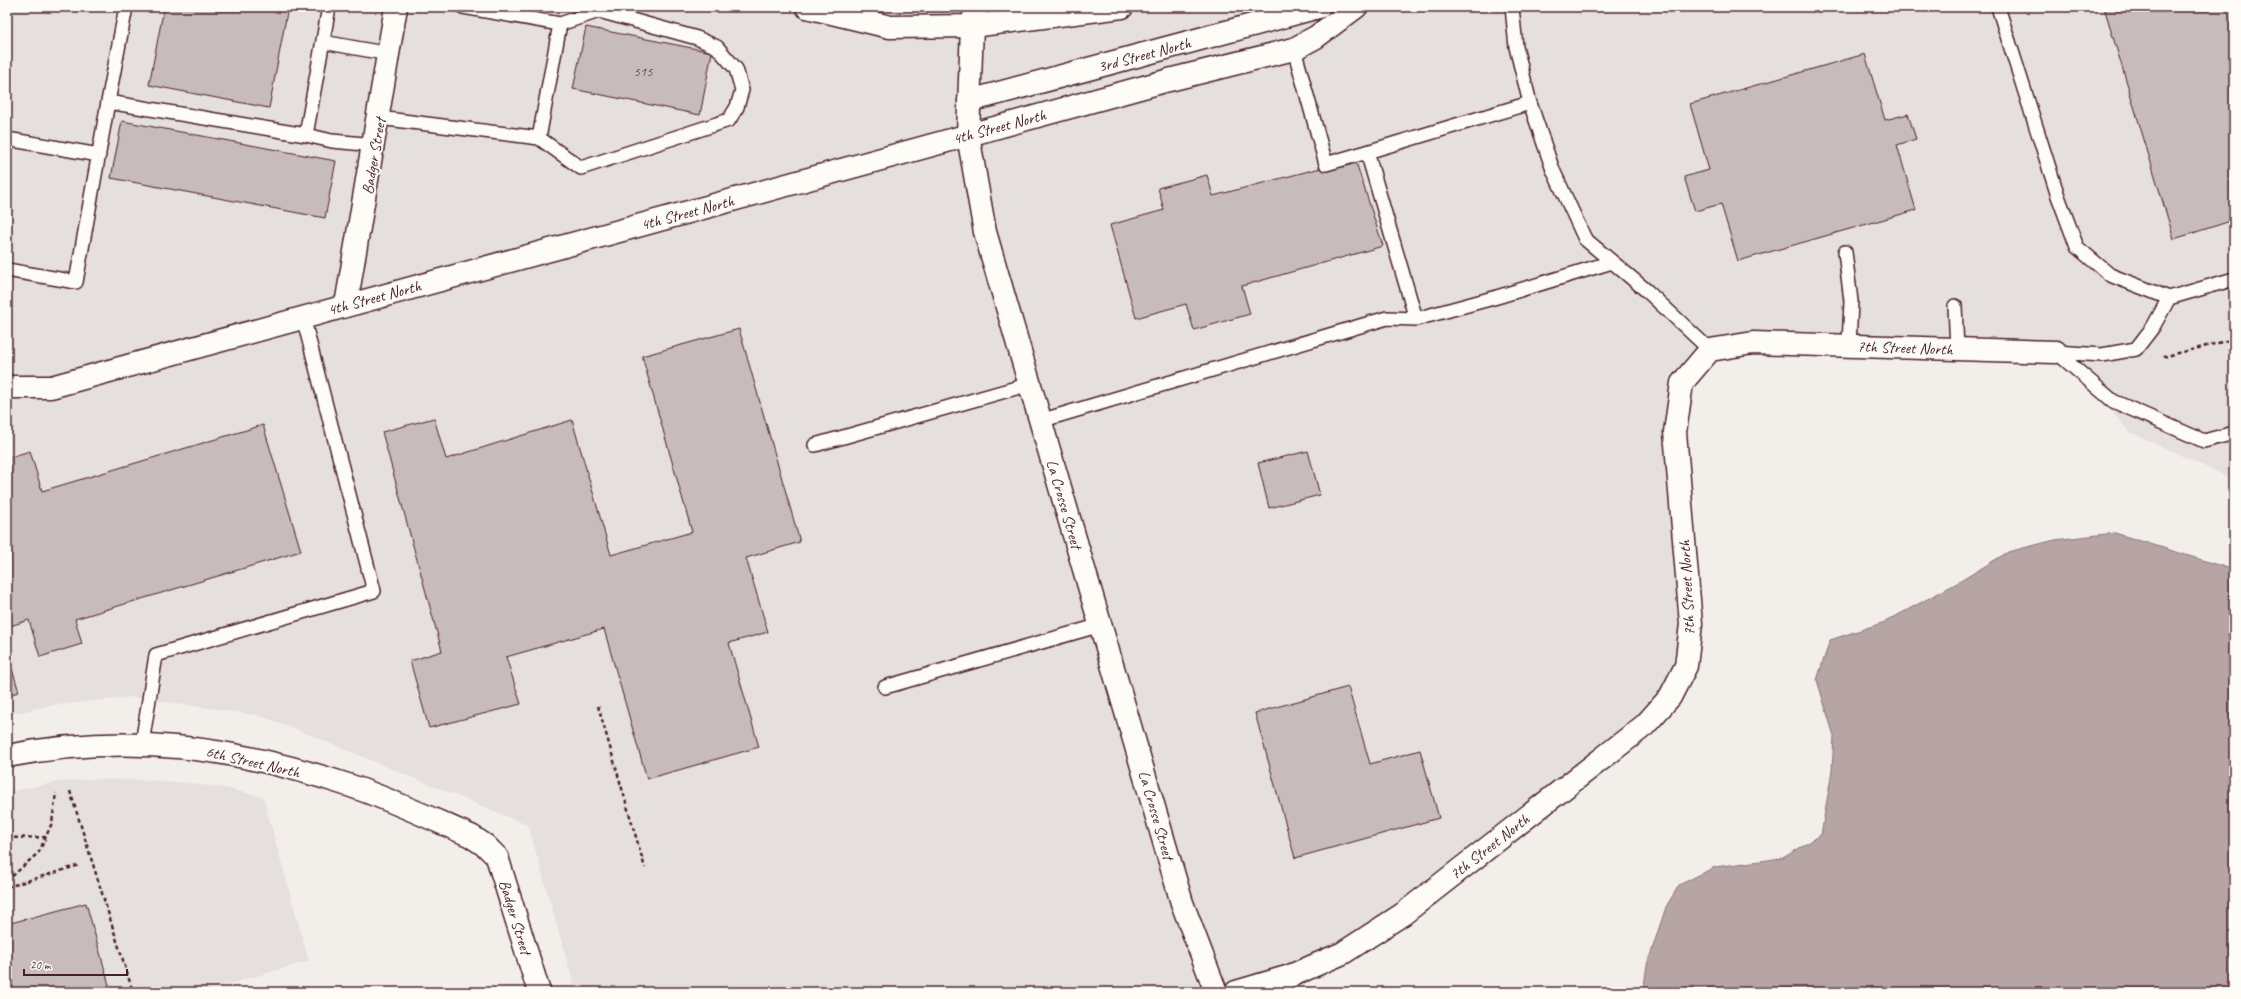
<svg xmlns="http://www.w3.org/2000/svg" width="2241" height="999" font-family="Caveat,sans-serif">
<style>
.built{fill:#e5dfdd}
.water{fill:#b7a5a6;stroke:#8b6f75}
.building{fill:#c8bbbb;stroke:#4a1f2b}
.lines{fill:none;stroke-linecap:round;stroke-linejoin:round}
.lane-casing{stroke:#4a1f2b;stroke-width:16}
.street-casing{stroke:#4a1f2b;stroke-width:25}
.primary-casing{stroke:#4a1f2b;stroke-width:25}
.highway-casing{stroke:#4a1f2b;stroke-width:25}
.path{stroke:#4a1f2b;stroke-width:2.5;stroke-dasharray:4 3;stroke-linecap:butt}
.lane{stroke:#fdfcf7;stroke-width:13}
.street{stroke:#fdfcf7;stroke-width:22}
.primary{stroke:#fdfcf7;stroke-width:22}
.highway{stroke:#fdfcf7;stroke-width:22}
.labels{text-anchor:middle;stroke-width:4;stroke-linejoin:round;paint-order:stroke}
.number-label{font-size:14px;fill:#6a464f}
.street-label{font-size:16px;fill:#4a1f2b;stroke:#fdfcf7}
</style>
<rect width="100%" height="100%" fill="#f2efeb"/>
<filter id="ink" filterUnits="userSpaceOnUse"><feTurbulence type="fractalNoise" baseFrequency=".025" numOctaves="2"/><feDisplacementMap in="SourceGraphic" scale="8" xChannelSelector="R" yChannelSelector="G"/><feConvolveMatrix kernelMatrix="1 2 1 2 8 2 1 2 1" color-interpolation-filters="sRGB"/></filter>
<g filter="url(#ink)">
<!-- built -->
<path class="built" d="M7,7H2234V480L2130,432L2056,352L1710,350L1682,383L1691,624L1670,697L1403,914L1236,992H576L528,825L283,724L256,715L132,697L47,706L7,715Z
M92,779L149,780L188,783L225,788L263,797L309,961L201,992H7V792L58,782Z"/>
<!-- water -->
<path class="water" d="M2115,533L2234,570V992H1643L1647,965L1666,907L1679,885L1715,867L1783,858L1821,835L1832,771L1834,736L1817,680L1830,640L1885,622L1959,582L2008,552L2055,540Z"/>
<!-- building -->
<path class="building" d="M164,7H288L269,108L149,85Z
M2104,7H2234V220L2174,239Z
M586,27L712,52L700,115L573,89Z
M1865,54L1885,120L1908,114L1916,139L1897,145L1916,210L1738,261L1721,204L1695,211L1684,177L1709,170L1690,104Z
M122,121L336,161L325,218L111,178Z
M1355,159L1383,246L1242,286L1250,314L1194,330L1186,304L1136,318L1110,225L1164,210L1158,188L1207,175L1213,196Z
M739,329L800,542L746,558L768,632L729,643L759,747L647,779L604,629L506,657L521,704L429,728L410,661L442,651L382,432L434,418L446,459L572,420L611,555L692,532L642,356Z
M263,425L301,551L75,619L82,644L40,657L29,620L7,627V458L30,451L42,491Z
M1308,451L1320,495L1269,508L1258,463Z
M7,652L19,692L7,695Z
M1348,687L1370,764L1420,750L1439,818L1295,858L1255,713Z
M86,903L111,992H7V924Z"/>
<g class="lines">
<!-- lane casing -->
<g class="lane-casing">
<path id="lane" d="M126,7L108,102L306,135L329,7
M1512,7L1516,47L1530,103L1553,170L1585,239L1647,291L1710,350
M1998,7L2058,196L2077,247L2110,275L2169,298L2234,279
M323,42L389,54
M1294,49L1326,164L1367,152
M1530,103L1367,152L1416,319L1497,297L1612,262
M379,118L539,138L581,168L729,120L737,107L742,90L736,69L717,47L697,38L599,11L560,24L463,7
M306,135L332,141L375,145
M539,138L560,24
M7,139L99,155
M1845,252L1851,301L1849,345
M7,270L76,282L108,102
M1955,306L1957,349
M2056,352L2113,401L2204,441L2234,433
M2056,352L2102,355L2136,349L2153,327L2169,298
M1040,421L1387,318L1416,319
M815,445L1030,384
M885,687L1101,625
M142,744L156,655L374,591L303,317"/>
</g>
<!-- street casing -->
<g class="street-casing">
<path id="street" d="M972,26L976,7
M346,305L396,7
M7,756C130,732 234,747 351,786C392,800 432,819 471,836L486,846L497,857L539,992
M1236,992L1290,976L1343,953L1403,914L1645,725L1670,697L1686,666L1691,624L1675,432L1682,383L1710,350L1753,343L2056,352"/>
</g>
<!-- primary casing -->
<g class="primary-casing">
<path id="primary" d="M972,26L968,135L985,232L1182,903L1216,992"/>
</g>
<!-- highway casing -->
<g class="highway-casing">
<path id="highway" d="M807,7L890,27L972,26L1122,7
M969,101L1319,7
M7,387H51L1169,80L1294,49L1316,37L1356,7"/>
</g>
<!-- path -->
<path class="path" d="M2163,357L2234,339
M598,706L645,868
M70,791L133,992
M7,838L47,837
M7,881L39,852L52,823L56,793
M7,887L80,865"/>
<!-- lane -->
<use href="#lane" class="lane"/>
<!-- street -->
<use href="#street" class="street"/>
<!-- primary -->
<use href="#primary" class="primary"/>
<!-- highway -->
<use href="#highway" class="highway"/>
</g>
</g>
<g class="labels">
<!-- number labels -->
<g class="number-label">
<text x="643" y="76">515</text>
</g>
<!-- street labels -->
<g class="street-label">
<text transform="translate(1144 54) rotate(-15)" y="6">3rd Street North</text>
<text transform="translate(999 126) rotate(-15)" y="6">4th Street North</text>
<text transform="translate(373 156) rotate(-80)" y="6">Badger Street</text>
<text transform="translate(687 212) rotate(-15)" y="6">4th Street North</text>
<text transform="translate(374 297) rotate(-15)" y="6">4th Street North</text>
<text transform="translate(1905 347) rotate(2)" y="6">7th Street North</text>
<text transform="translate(1065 504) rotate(74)" y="6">La Crosse Street</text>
<text transform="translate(1686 588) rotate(-93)" y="6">7th Street North</text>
<text transform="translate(253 761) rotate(13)" y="6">6th Street North</text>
<text transform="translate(1157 815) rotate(74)" y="6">La Crosse Street</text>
<text transform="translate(1489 846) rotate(-38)" y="6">7th Street North</text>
<text transform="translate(516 917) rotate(73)" y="6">Badger Street</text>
</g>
</g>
<!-- margin -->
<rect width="2241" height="999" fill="none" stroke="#fdfcf7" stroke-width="24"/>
<rect x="12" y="12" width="2217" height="975" fill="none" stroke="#4a1f2b" stroke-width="1.5" filter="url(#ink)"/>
<!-- scale -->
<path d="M24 969v6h103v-6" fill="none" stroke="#4a1f2b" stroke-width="2"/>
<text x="30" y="969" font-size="12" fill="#4a1f2b" stroke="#fdfcf7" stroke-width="3" paint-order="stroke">20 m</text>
</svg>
